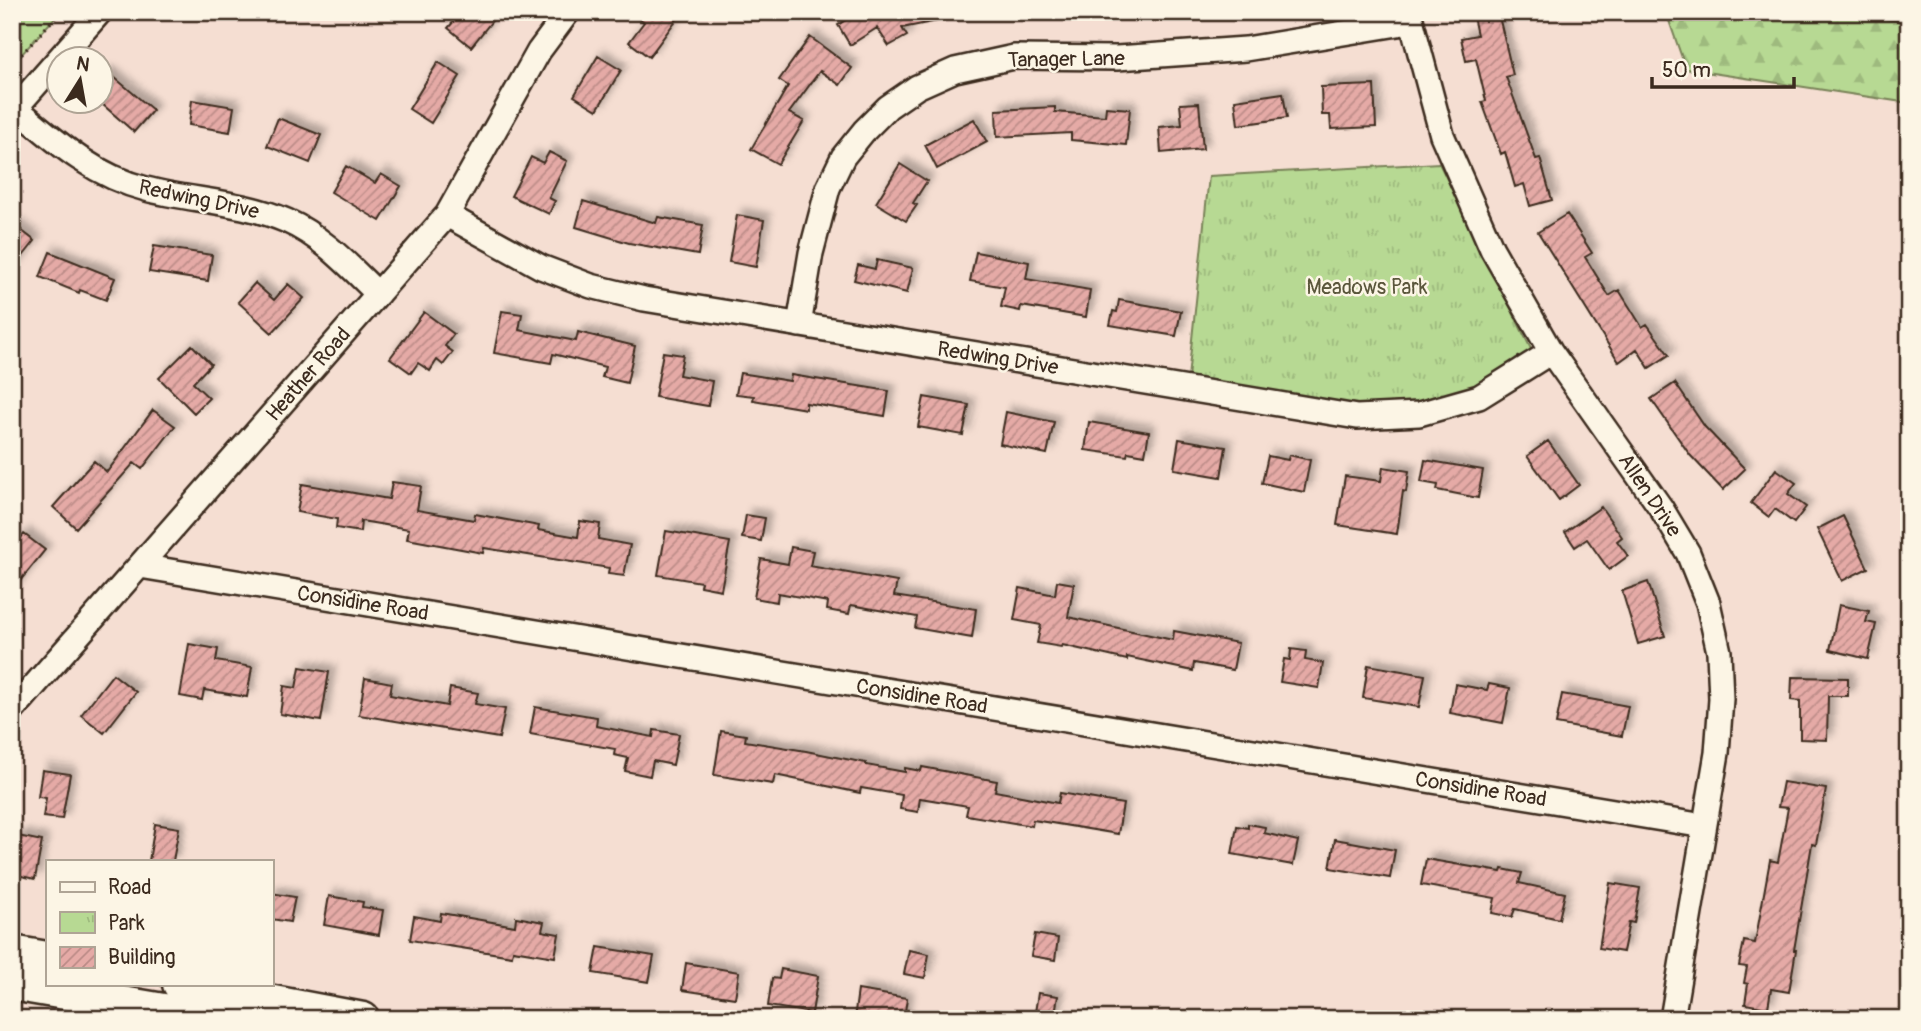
<svg xmlns="http://www.w3.org/2000/svg" width="1921" height="1031" font-family="Pangolin,sans-serif">
<style>
.grass{fill:#b7d993;stroke:#798258;stroke-width:2}
.forest{fill:url(#forest-firs);stroke:#798258;stroke-width:2}
.park{fill:url(#park-tufts);stroke:#798258;stroke-width:2}
.building{fill:url(#building-hatch);stroke:#3b2a1e;stroke-width:2;filter:url(#shadow)}
.lines{fill:none;stroke-linecap:round;stroke-linejoin:round}
.minor-casing{stroke:#3b2a1e;stroke-width:28}
.secondary-casing{stroke:#3b2a1e;stroke-width:37}
.path{stroke:#3b2a1e;stroke-width:3.5;stroke-dasharray:2 5;stroke-linecap:butt}
.minor{stroke:#fcf5e5;stroke-width:23}
.secondary{stroke:#fcf5e5;stroke-width:32}
.labels{text-anchor:middle;stroke-width:5;stroke-linejoin:round;paint-order:stroke}
.street-label{font-size:21px;fill:#3b2a1e;stroke:#fcf5e5}
.park-label{font-size:21px;fill:#5a563b;stroke:#fcf5e5}
</style>
<defs>
<pattern id="forest-firs" width="22" height="20" patternUnits="userSpaceOnUse" patternTransform="scale(1.75)"><rect width="22" height="20" fill="#b7d993"/><path d="M5 1l3.5 6h-7zM16 11l3.5 6h-7z" fill="#9eba7e"/></pattern>
<pattern id="park-tufts" width="24" height="20" patternUnits="userSpaceOnUse" patternTransform="scale(1.75)"><rect width="24" height="20" fill="#b7d993"/><path d="M3 7l-1-3M5 7V3M7 7l1-3M15 17l-1-3M17 17v-4M19 17l1-3" fill="none" stroke="#9eba7e"/></pattern>
<pattern id="building-hatch" width="6" height="6" patternUnits="userSpaceOnUse" patternTransform="scale(1.75)"><rect width="6" height="6" fill="#e5aaa6"/><path d="M-1 1l2-2M0 6l6-6M5 7l2-2" fill="none" stroke="#bb8b87"/></pattern>
<filter id="shadow"><feDropShadow dx="6" dy="-6" stdDeviation="3.5" flood-color="#0004"/></filter>
</defs>
<rect width="100%" height="100%" fill="#f5ded2"/>
<filter id="ink" filterUnits="userSpaceOnUse"><feTurbulence type="fractalNoise" baseFrequency=".0143" numOctaves="2"/><feDisplacementMap in="SourceGraphic" scale="14" xChannelSelector="R" yChannelSelector="G"/><feConvolveMatrix kernelMatrix="1 2 1 2 8 2 1 2 1" color-interpolation-filters="sRGB"/></filter>
<g filter="url(#ink)">
<!-- grass -->
<path class="grass" d="M12,12H60L12,65Z"/>
<!-- forest -->
<path class="forest" d="M1666,12H1846L1909,23V103L1686,69Z"/>
<!-- park -->
<path class="park" d="M1439,163L1533,353L1485,383L1424,402L1370,408L1188,378L1209,176Z"/>
<!-- building -->
<path class="building" d="M462,12H499L471,47L448,28Z
M630,12H682L649,57L629,42L644,22Z
M858,12H942L943,20L902,28L907,36L889,46L877,28L850,45L838,25Z
M1472,12H1498L1513,75L1506,77L1536,159L1540,158L1552,200L1530,206L1524,184L1515,187L1505,152L1501,154L1482,102L1486,101L1476,59L1466,61L1461,38L1477,35Z
M810,37L852,68L840,85L820,71L789,113L804,121L778,164L751,149L788,86L779,80Z
M598,56L621,70L597,110L574,96Z
M438,62L460,76L431,123L409,109Z
M108,72L153,110L134,132L102,104V79Z
M1374,85L1376,127L1331,129L1330,115H1322L1321,87Z
M1283,93L1287,118L1238,125L1235,100Z
M192,100L234,107L230,132L189,125Z
M1199,103L1203,149L1161,153L1159,127L1182,125L1180,104Z
M1055,107V112L1105,116L1106,107L1130,109L1126,145L1071,140V133L997,137L996,110Z
M278,118L321,135L310,163L267,146Z
M974,119L987,142L937,169L925,145Z
M549,152L567,161L549,198L555,201L549,214L511,196L531,157L543,163Z
M900,164L927,181L913,203L917,205L906,221L876,203Z
M346,166L375,183L381,174L401,186L380,221L331,192Z
M583,201L656,223L658,217L703,225L698,255L629,243L576,227Z
M1567,214L1592,253L1585,257L1609,296L1619,290L1642,327L1647,324L1669,355L1649,368L1637,349L1619,362L1538,232Z
M737,215L764,220L756,267L729,262Z
M12,223L35,241L12,270Z
M154,246L212,255L208,281L149,272Z
M50,252L115,278L106,300L80,290L79,293L40,277Z
M976,252L1029,262L1026,279L1090,290L1086,317L1021,306L1020,311L1001,307L1005,287L970,281Z
M877,260L913,268L907,293L854,280L858,265L875,269Z
M255,283L274,300L288,284L304,298L272,333L238,302Z
M1119,300L1181,311L1176,336L1110,325L1113,311L1117,312Z
M502,311L522,314L519,330L576,341L578,332L635,346L627,383L602,377L605,367L553,354L551,363L494,353Z
M424,312L454,334L445,346L453,352L443,365L437,360L430,371L418,363L411,373L390,358Z
M192,345L211,364L193,383L209,398L194,413L159,378Z
M663,352L683,355L679,375L712,381L708,406L655,397Z
M740,373L790,381L791,375L889,391L885,416L806,403V409L753,400L754,396L736,394Z
M1675,383L1705,427L1745,469L1723,490L1690,455L1651,399Z
M924,397L969,405L963,435L918,427Z
M153,410L175,426L142,469L134,463L76,528L53,507L94,461L107,472Z
M1006,412L1054,422L1047,454L1000,444Z
M1089,422L1149,432L1145,455L1128,452L1127,456L1085,450Z
M1179,439L1226,447L1221,477L1174,469Z
M1548,441L1579,485L1559,500L1527,456Z
M1289,455L1310,460L1304,492L1262,483L1268,456L1288,460Z
M1425,460L1483,470L1478,498L1437,490L1438,485L1421,482Z
M1383,467L1409,471L1406,492L1403,491L1397,534L1337,525L1345,476L1381,481Z
M1776,469L1796,483L1788,494L1806,507L1794,523L1775,509L1769,517L1751,503Z
M392,482L421,486L417,510L474,520L475,514L539,526L538,530L578,537L580,521L600,524L598,539L630,545L624,576L608,574L609,568L484,548L483,553L407,539L409,529L361,521L360,532L336,528L337,519L297,512L302,484L389,499Z
M1601,507L1622,537L1617,541L1628,556L1609,570L1587,539L1575,547L1565,532Z
M746,515L765,518L761,541L742,538Z
M1843,516L1868,568L1842,581L1817,529Z
M666,531L730,542L721,590L700,586L701,582L658,575Z
M24,534L45,550L12,591V548Z
M791,547L813,551L810,566L897,582L894,596L976,609L972,638L915,628L917,617L851,605L849,614L827,610L828,602L778,593L777,602L754,598L761,559L788,564Z
M1057,581L1074,584L1068,617L1173,640L1174,631L1238,643L1233,670L1194,663L1193,671L1127,657V660L1062,645L1061,647L1037,643L1041,625L1014,620L1020,588L1055,595Z
M1648,582L1665,636L1638,644L1622,591Z
M1839,605L1869,611L1866,622L1876,624L1868,659L1830,650Z
M189,644L218,649L216,661L252,667L247,697L204,690L202,700L180,696Z
M1291,649L1306,651L1305,660L1323,663L1319,688L1280,682L1284,659L1290,660Z
M1368,665L1425,675L1419,707L1363,698Z
M300,667L329,672L321,721L280,714L284,686L296,688Z
M113,674L136,692L104,733L81,715Z
M1792,677L1848,678V696H1828L1827,740L1800,739V701L1791,700Z
M365,678L392,683L390,695L447,706L450,688L478,693L475,704L505,709L499,738L359,715Z
M1455,684L1487,690L1489,684L1510,688L1503,723L1450,713Z
M1562,694L1628,706L1622,736L1556,724Z
M535,707L597,717L596,726L653,737L654,730L679,734L673,765L653,761L650,776L625,771L628,758L614,755L615,749L530,734Z
M721,731L746,735L745,741L806,751L866,763V765L905,772V768L921,771L922,767L997,781L995,791L1058,803L1060,793L1123,804L1118,834L1033,820L1032,826L966,815L968,806L920,798L918,812L900,809L902,795L861,788L860,793L775,775L773,784L714,775Z
M42,770L70,774L62,819L43,817L46,798L38,797Z
M1783,782L1826,789L1816,845L1812,844L1794,950H1796L1789,992L1771,989L1768,1008L1745,1004L1748,984L1744,983L1747,967L1739,966L1744,941L1755,943L1770,860L1778,862L1788,808L1778,807Z
M155,824L179,828L173,861H149Z
M1248,824L1265,827L1264,833L1298,841L1293,865L1232,854L1237,826L1248,828Z
M18,836L42,841L35,879L12,874V841L17,842Z
M1335,839L1395,850L1390,878L1330,868Z
M1426,859L1501,872L1502,869L1522,873L1519,883L1565,893L1559,919L1515,909L1512,917L1492,913L1495,898L1421,885Z
M1610,883L1640,888L1634,923L1629,922L1623,952L1599,948Z
M271,893L295,897L290,922L271,919Z
M329,896L363,902L362,907L383,910L379,935L324,925Z
M441,913L515,926L516,917L544,922L542,931L559,934L555,957L513,950L512,956L410,940L414,916L440,921Z
M1035,934L1058,938L1055,960L1031,956Z
M598,947L654,956L649,982L593,973Z
M909,950L929,954L925,978L904,974Z
M686,963L739,972L735,998L682,990Z
M781,969L818,976L812,1013L768,1006L772,978L779,979Z
M858,990L907,998L904,1019H854Z
M1038,993L1058,996L1054,1019H1034Z"/>
<g class="lines">
<!-- minor casing -->
<g class="minor-casing">
<path id="minor" d="M1409,12L1442,135L1492,249L1551,352L1661,508L1688,553L1708,603L1719,652L1721,699L1717,753L1672,1019
M16,108C56,142 94,176 146,189C193,201 241,201 287,221C323,237 350,267 378,294
M12,112L100,12
M447,215L541,267L591,286L644,299L1357,417L1419,414L1479,397L1551,352
M799,325L811,253L828,188L843,157L864,131L888,107L917,87L955,70L1014,57L1117,58L1246,49L1410,22
M140,566L1704,826
M12,711L447,215L539,51L568,12"/>
</g>
<!-- secondary casing -->
<g class="secondary-casing">
<path id="secondary" d="M12,952L47,958
M12,984L216,1019
M179,984L363,1019"/>
</g>
<!-- path -->
<path class="path" d="M12,65L60,12"/>
<!-- minor -->
<use href="#minor" class="minor"/>
<!-- secondary -->
<use href="#secondary" class="secondary"/>
</g>
</g>
<g class="labels">
<!-- street labels -->
<g class="street-label">
<text transform="translate(1066 59) rotate(-1)" y="7">Tanager Lane</text>
<text transform="translate(199 199) rotate(12)" y="7">Redwing Drive</text>
<text transform="translate(998 358) rotate(9)" y="7">Redwing Drive</text>
<text transform="translate(308 374) rotate(-49)" y="7">Heather Road</text>
<text transform="translate(1650 495) rotate(56)" y="7">Allen Drive</text>
<text transform="translate(363 603) rotate(9)" y="7">Considine Road</text>
<text transform="translate(922 696) rotate(9)" y="7">Considine Road</text>
<text transform="translate(1481 789) rotate(9)" y="7">Considine Road</text>
</g>
<!-- park labels -->
<g class="park-label">
<text x="1367" y="294">Meadows Park</text>
</g>
</g>
<!-- margin -->
<rect width="1921" height="1031" fill="none" stroke="#fcf5e5" stroke-width="42"/>
<rect x="21" y="21" width="1879" height="989" fill="none" stroke="#3b2a1e" stroke-width="2.5" filter="url(#ink)"/>
<!-- legend -->
<rect x="46" y="860" width="228" height="126" fill="#fcf5e5" stroke="#afa495" stroke-width="2"/>
<rect x="60" y="882" width="35" height="10" fill="#fcf5e5" stroke="#afa495" stroke-width="2"/>
<text x="108" y="894" font-size="21" fill="#3b2a1e">Road</text>
<rect x="60" y="912" width="35" height="21" fill="url(#park-tufts)" stroke="#afa495" stroke-width="2"/>
<text x="108" y="930" font-size="21" fill="#3b2a1e">Park</text>
<rect x="60" y="947" width="35" height="21" fill="url(#building-hatch)" stroke="#afa495" stroke-width="2"/>
<text x="108" y="964" font-size="21" fill="#3b2a1e">Building</text>
<!-- north arrow -->
<g transform="translate(80 80) rotate(11)"><circle r="33" fill="#fcf5e5" stroke="#afa495" stroke-width="2"/>
<path d="M0-5L12 26L0 18L-12 26Z" fill="#3b2a1e"/>
<text y="-10" font-size="19" font-weight="bold" text-anchor="middle" fill="#3b2a1e">N</text>
</g>
<!-- scale -->
<path d="M1652 77v10h142v-10" fill="none" stroke="#3b2a1e" stroke-width="3.5"/>
<text x="1662" y="77" font-size="21" fill="#3b2a1e" stroke="#fcf5e5" stroke-width="5" paint-order="stroke">50 m</text>
</svg>
